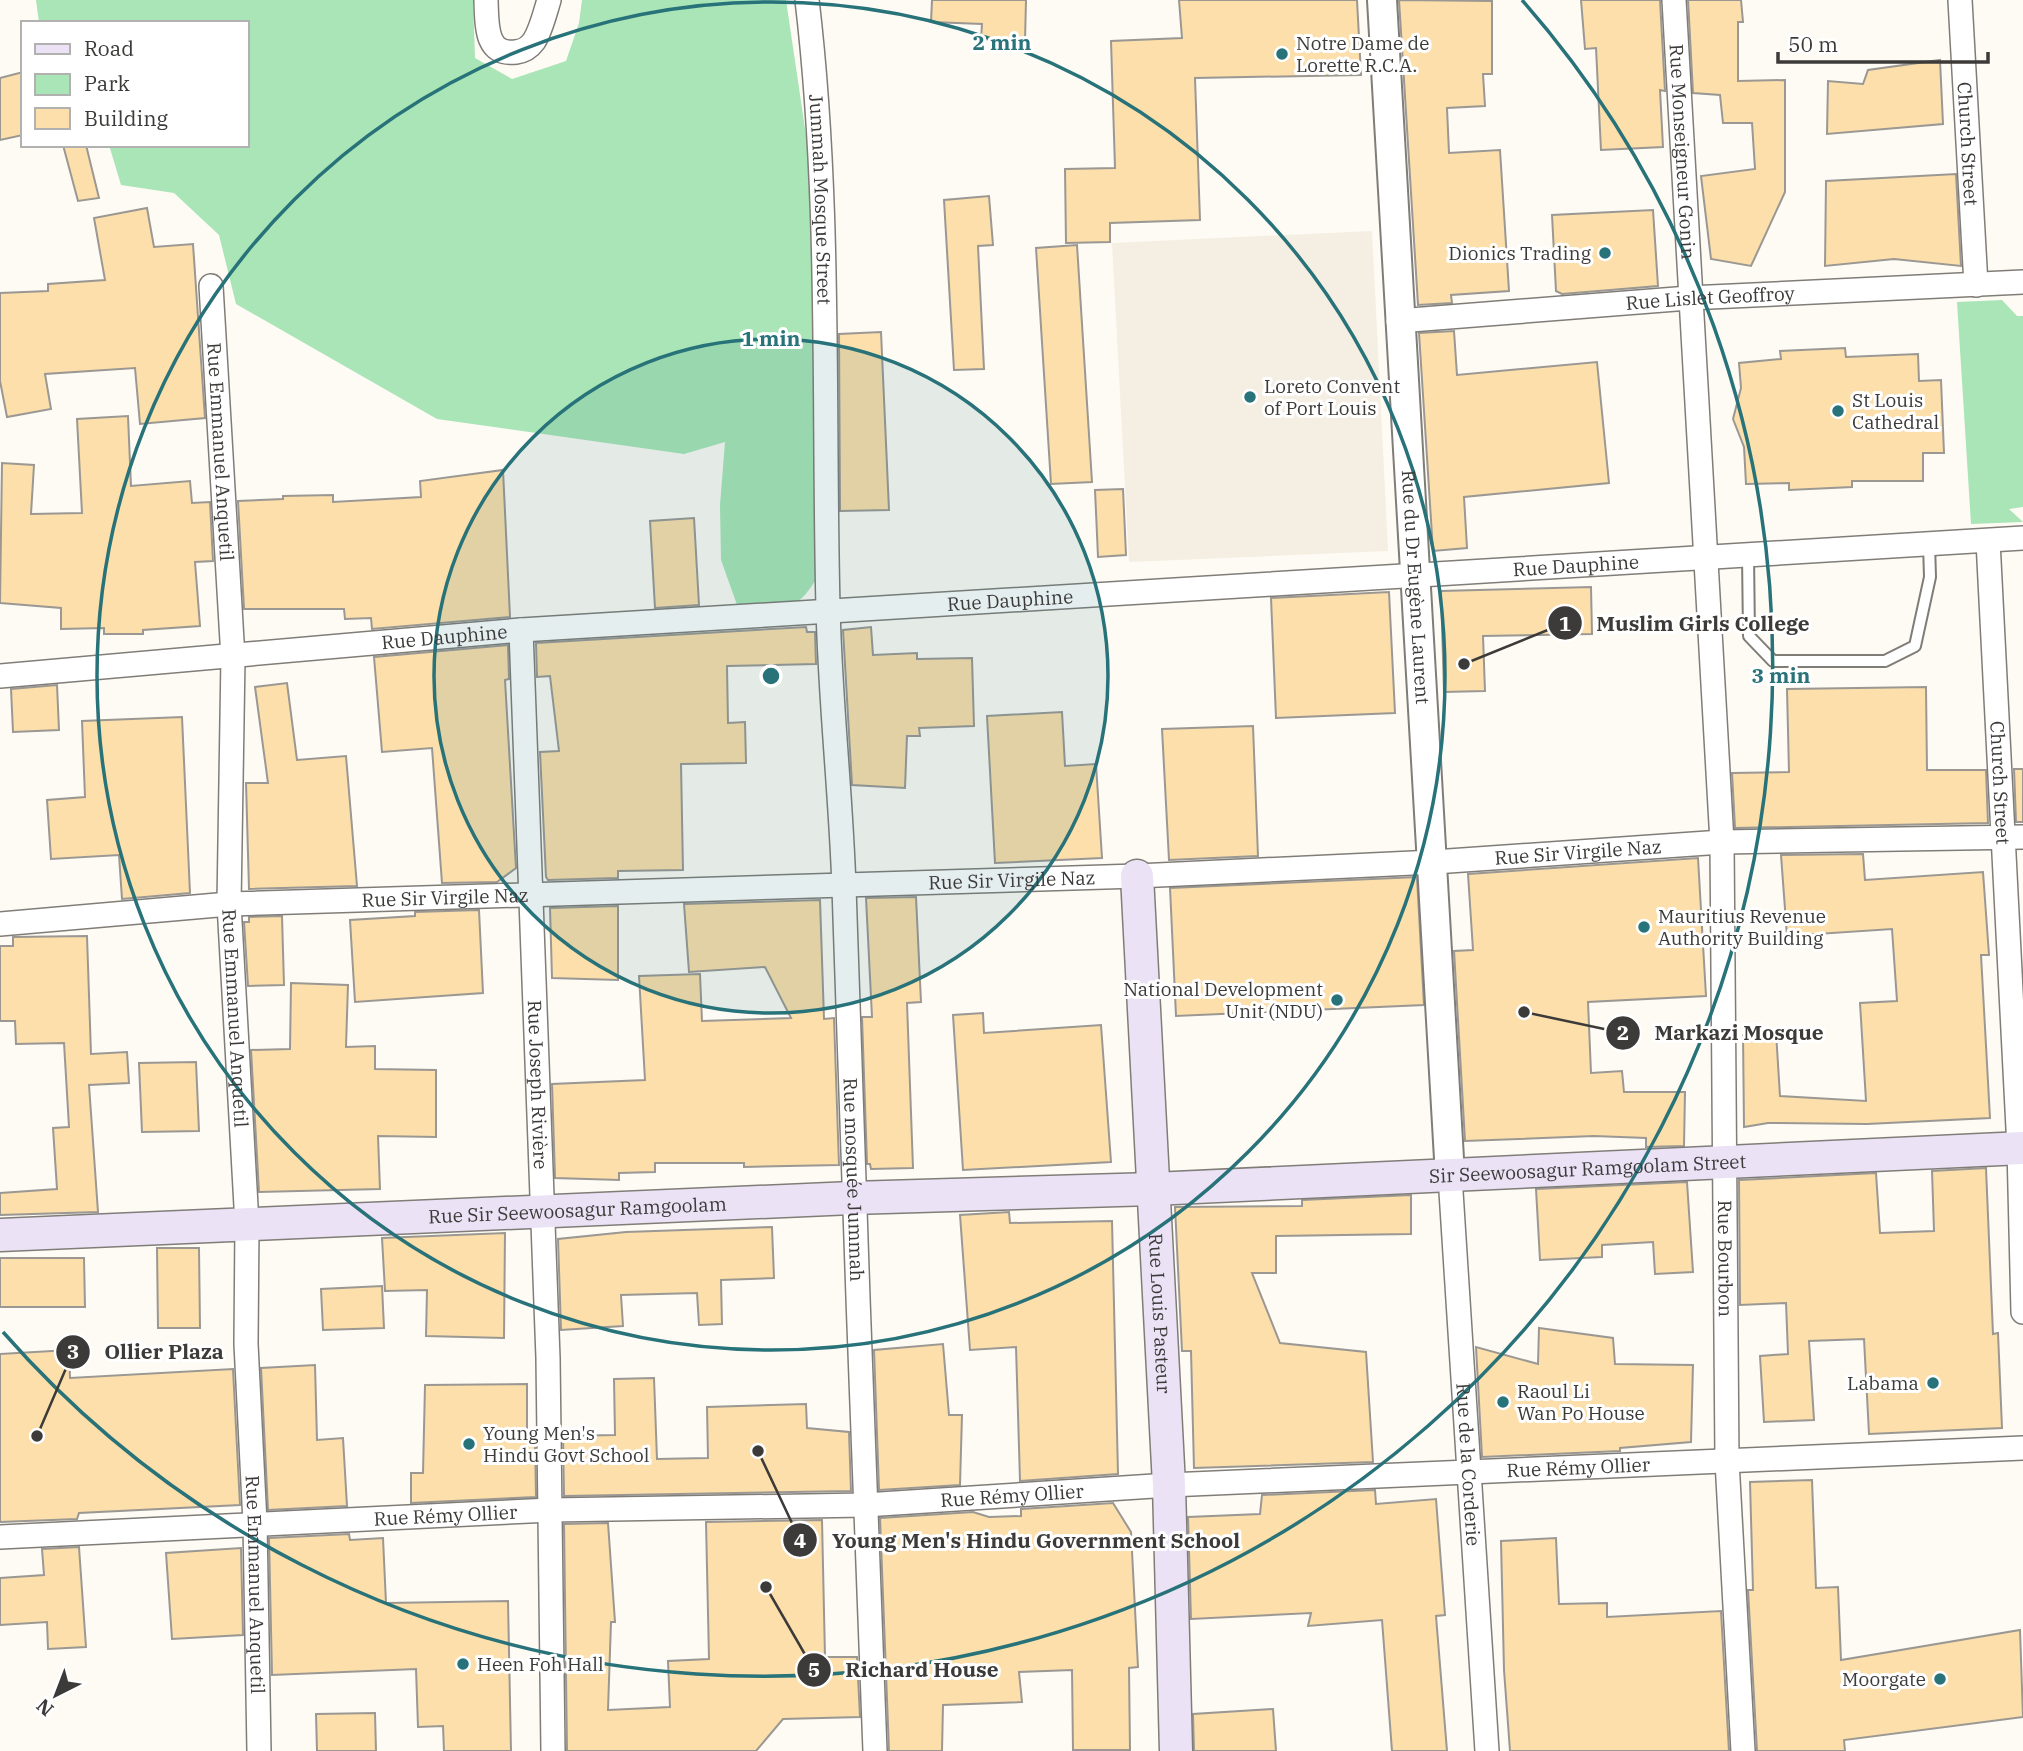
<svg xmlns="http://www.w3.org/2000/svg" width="2023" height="1751" font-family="'IBM Plex Serif',serif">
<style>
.built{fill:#f5eee2}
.green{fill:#a9e5b6}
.building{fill:#fcdfab;stroke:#9b9893;stroke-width:2}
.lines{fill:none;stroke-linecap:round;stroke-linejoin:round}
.service-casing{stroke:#807d78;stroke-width:14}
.minor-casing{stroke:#807d78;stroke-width:26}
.tertiary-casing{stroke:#807d78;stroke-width:32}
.secondary-casing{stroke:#807d78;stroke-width:35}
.service{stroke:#fff;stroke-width:10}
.minor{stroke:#fff;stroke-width:23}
.tertiary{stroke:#fff;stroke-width:28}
.secondary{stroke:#ebe2f6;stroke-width:32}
.ring{fill:none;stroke:#287279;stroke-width:3.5}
.poi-dot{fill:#287279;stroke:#fff;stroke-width:2.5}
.labels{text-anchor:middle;stroke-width:6;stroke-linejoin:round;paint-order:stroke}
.poi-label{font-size:19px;fill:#3c3b39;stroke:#fff;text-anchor:start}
.street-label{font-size:19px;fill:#3c3b39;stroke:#fff}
.centre{fill:#287279;stroke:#fff;stroke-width:3.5}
.ring-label{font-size:21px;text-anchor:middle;font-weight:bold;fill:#287279;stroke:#fff;stroke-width:6;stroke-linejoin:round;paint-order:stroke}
.leader{fill:none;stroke:#3c3b39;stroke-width:2.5}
.callout-dot{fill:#3c3b39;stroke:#fff;stroke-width:2.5}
.mark-label{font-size:21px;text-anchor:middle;font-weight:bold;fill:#fff}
.callout-label{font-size:21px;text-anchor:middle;font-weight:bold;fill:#3c3b39;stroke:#fff;stroke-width:6;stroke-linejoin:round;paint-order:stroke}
</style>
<rect width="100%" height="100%" fill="#fefbf5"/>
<!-- built -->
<path class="built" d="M1372,231L1388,551L1129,562L1112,243Z"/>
<!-- green -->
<path class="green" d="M36,0H473L475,58L512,79L566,61L579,23L582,0H786L812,176L822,569C798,613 788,608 741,616L721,560L720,505L725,442L684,454L437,419L236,304L219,235L174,193L121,185L109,145H247V23H39Z
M2002,300L2017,316H2023V507L2009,509L2023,522L1971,524L1957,302Z"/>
<!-- building -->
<path class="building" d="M932,0H1026L1025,41L981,39L982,24L931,22Z
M1179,0H1357L1361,75L1195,78L1200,220L1110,223V242L1066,243L1065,169L1115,168L1111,41L1182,38Z
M1399,0L1492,1V74H1483L1485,106L1447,108L1449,153L1500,150L1509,291L1451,295L1452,303L1418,305Z
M1581,0H1660L1665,91L1660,90L1663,147L1601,150L1596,48L1585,49Z
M1688,0H1741L1743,22H1738V81L1785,80V192L1751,266L1711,259L1701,176L1755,169L1752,123H1723L1720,95L1693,93Z
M1940,60L1943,124L1827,134L1828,81L1863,84L1868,70Z
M23,72V135L0,140V78Z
M63,145H86L99,198L78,201Z
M1956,174L1961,266L1894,259L1825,266L1826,181Z
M989,196L993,245L978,246L984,369L954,370L944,200Z
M147,208L154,247L193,244L205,418L140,424L135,368L45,374L51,409L7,417L0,381V293L48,291V284L105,280L94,218Z
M1653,210L1658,286L1562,294L1556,291L1552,215Z
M1077,245L1092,482L1051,484L1036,248Z
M1454,331L1457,375L1597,362L1609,483L1464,497L1467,548L1433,551L1419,333Z
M881,332L889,510L840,511L839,334Z
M1845,348L1846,357L1918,354L1919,381L1941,380L1944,453H1923V481H1852V487L1789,490V483L1746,484L1744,447L1733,419L1741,388L1739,363L1781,359L1780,351Z
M128,416L131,486L190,481L192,503L210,502L213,561L195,562L200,626L143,630V634H104V628L61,629V608L0,603L2,463L34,465L31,514L82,513L77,419Z
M503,470L510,617L372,629L371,618L345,619L344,609H244L238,501L283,499V496L333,495V502L421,497L420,481Z
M1123,489L1126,555L1098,557L1095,490Z
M694,518L699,605L655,608L650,521Z
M1591,587L1592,634L1483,636L1485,691L1444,692L1441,591Z
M1389,592L1395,713L1276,718L1271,598Z
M806,627L807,632H815L816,664L727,666L728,723L745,722L746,763L681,764L683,870L618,871V878L548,880L546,877L540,752L559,751L550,676L537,677L536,643Z
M871,627L873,655L917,653V659L972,658L974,726L919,728L920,736H907L905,788L852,785L843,630Z
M508,645L509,679L505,680L516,868L497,882L442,883L432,748L382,752L374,657Z
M287,683L297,760L346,756L357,886L249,889L246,783H268L255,687Z
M57,685L59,730L13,732L11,689Z
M1926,687L1927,770H1986L1988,823L1735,828L1732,773L1789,772L1787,689Z
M1062,712L1065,766L1096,764L1102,858L995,863L987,716Z
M182,717L190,893L122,899L119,855L51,859L47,800L85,797L82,721Z
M1253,726L1258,856L1169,860L1162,729Z
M2014,769H2023V822H2016Z
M1863,854L1865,880L1983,872L1989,955H1981L1990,1118L1867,1124L1768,1123L1744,1127L1743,1035L1776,1032L1780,1096L1866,1101L1860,1003L1897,1001L1892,929L1787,936L1781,855Z
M1698,858L1706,996L1588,1002L1591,1073L1622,1071L1624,1092H1685L1684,1146L1646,1147V1138L1594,1136L1465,1141L1454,951L1473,950L1468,874Z
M1417,877L1424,1005L1176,1016L1170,888Z
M916,897L921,1002L907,1003L913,1168L871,1169L870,1164H867L862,1017H872L866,898Z
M820,900L824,1019L834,1018L839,1165L744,1167V1163H655V1172L619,1173V1180L555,1178L552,1084L645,1080L639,976L700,974L702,1021L791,1018L765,967L689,972L684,904Z
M618,906V980L552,978L550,908Z
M479,910L483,993L355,1002L350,920L415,916V912Z
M282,916L284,985L248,986L244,922H249V917Z
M87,936L91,1054L127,1052L129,1083L89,1085L98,1212L0,1215V1193L57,1189L53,1128L69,1127L64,1043L16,1044L15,1021H0V946H13V937Z
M291,983L348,985L346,1047L375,1046V1069L436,1070V1137L378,1136L380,1189L259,1192L251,1050L290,1049Z
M983,1013L984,1033L1101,1025L1111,1162L963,1170L953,1015Z
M196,1062L199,1131L142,1132L139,1063Z
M1986,1168L1993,1334L1998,1333L2002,1428L1869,1434L1864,1339L1809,1341L1814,1420L1764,1422L1760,1356L1788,1354L1786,1303L1740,1305L1739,1180L1876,1173L1880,1233L1934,1231L1932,1171Z
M1687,1182L1693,1272L1655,1274L1653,1242L1602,1245V1257L1540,1260L1536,1189Z
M1411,1195V1234L1276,1236V1273H1252L1280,1343L1366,1352L1373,1462L1194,1468L1191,1351H1182L1175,1207L1302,1206V1200Z
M1009,1212L1010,1223L1112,1221L1118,1474L1020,1481L1016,1347L970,1350L960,1215Z
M772,1227L774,1278L721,1280L722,1324L699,1325L697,1293L621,1295L623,1326L561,1330L558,1239L626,1232Z
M505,1233L504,1338L426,1336L427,1290L385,1291L382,1238Z
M157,1248H199L200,1328H158Z
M0,1258H84L85,1307H0Z
M382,1286L384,1328L323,1330L321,1289Z
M1539,1328L1613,1338L1615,1364L1693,1365L1691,1442L1620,1448V1451L1482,1457L1476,1347L1538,1364Z
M943,1344L949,1415H962L960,1485L879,1490L874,1350Z
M69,1350L70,1378L233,1369L240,1505L79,1513L77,1519L0,1522V1354Z
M315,1365L317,1440L343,1438L347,1506L268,1510L261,1368Z
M654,1378L657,1459L708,1458L707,1407L806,1404L807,1428L849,1432L851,1491L564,1496L563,1436L615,1435L614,1379Z
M527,1384V1437H535L536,1497L411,1503V1473H423L425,1385Z
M1812,1480L1816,1588L1838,1587L1841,1660L2020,1630L2023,1717L1844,1740L1845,1751H1757L1748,1590H1753L1750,1482Z
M1375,1490L1376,1504L1436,1499L1445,1615L1436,1616L1447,1751H1392L1382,1620L1308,1626L1311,1613L1191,1619L1188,1517L1260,1514L1262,1495Z
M1113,1503L1131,1532L1138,1667L1129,1668L1130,1750H1073L1072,1670L1019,1672L1022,1702L943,1705L942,1751H889L880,1518L973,1512L989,1517L1021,1516V1509Z
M822,1520L825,1657H857L860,1717L783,1719L756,1751H567L564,1524L608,1523L615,1622H611L608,1710L670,1707L668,1661L709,1659L706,1522Z
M349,1534L350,1540L383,1538L386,1603L508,1601L511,1751H444L443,1726L418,1727L416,1669L272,1675L269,1538Z
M1556,1538L1559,1604L1607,1603V1617L1721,1611L1729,1751H1510L1504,1670L1501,1541Z
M79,1547L86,1647L48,1649L47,1622L0,1625V1578L44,1575L42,1549Z
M241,1548L243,1635L172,1639L166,1553Z
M1273,1709L1276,1751H1194L1193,1714Z
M375,1713L376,1751H317L316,1714Z"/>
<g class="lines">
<!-- service casing -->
<g class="service-casing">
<path id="service" d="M1748,555L1749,636L1773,661H1885L1915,646L1930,577L1929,544"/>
</g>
<!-- minor casing -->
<g class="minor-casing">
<g id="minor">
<path d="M486,0C487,22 484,56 516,52C524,51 529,48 534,41C541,30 545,13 549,0"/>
<path id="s1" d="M807,0C831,201 823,405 828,607C830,701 841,795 844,888C854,1176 863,1463 875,1751"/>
<path id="s2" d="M1674,0L1722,842L1727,1461L1743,1751"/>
<path id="s3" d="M1960,0L1976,285"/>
<path id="s4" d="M211,286L233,658L229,904L247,1224L246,1344L255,1523L259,1751"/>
<path id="s5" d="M1398,321L1689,298L2023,282"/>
<path id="s6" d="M1988,541L2019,1148L2023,1312"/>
<path id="s7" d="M521,630L548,1358L553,1751"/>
<path id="s8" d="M0,676L521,630L2023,538"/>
<path id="s9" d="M0,924L229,904L1137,876L1434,862L1722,842L2023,837"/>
<path id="s10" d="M1450,1176L1487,1751"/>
<path id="s11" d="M0,1537L551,1510L865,1505L1169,1485L2023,1448"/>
</g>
</g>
<!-- tertiary casing -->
<g class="tertiary-casing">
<g id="tertiary">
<path id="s12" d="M1382,0C1402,392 1430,784 1450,1176"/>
</g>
</g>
<!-- secondary casing -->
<g class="secondary-casing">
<g id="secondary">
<path id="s13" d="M1137,876L1169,1485L1176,1751"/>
<path id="s14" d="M0,1235L852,1198L1153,1189L2023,1148"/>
</g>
</g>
<!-- service -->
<use href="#service" class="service"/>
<!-- minor -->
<use href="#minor" class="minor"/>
<!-- tertiary -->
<use href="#tertiary" class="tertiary"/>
<!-- secondary -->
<use href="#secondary" class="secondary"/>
</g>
<!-- distance rings -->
<circle cx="771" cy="676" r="337" fill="#287279" fill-opacity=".12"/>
<g class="ring">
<circle cx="771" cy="676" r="337"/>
<circle cx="771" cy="676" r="674"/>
<path d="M1522 0A1010 1010 0 1 1 3 1332"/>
</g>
<!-- markers -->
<g class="poi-dot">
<circle cx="1282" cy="54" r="7"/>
<circle cx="1605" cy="253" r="7"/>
<circle cx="1250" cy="397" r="7"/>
<circle cx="1838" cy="411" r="7"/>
<circle cx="1644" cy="927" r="7"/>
<circle cx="1337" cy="1000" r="7"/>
<circle cx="1933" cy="1383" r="7"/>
<circle cx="1503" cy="1402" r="7"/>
<circle cx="469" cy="1444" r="7"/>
<circle cx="463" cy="1664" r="7"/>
<circle cx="1940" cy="1679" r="7"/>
</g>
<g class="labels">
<!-- poi labels -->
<g class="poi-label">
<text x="1296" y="50">Notre Dame de<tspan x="1296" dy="22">Lorette R.C.A.</tspan></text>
<text x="1591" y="260" text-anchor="end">Dionics Trading</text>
<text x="1264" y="393">Loreto Convent<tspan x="1264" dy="22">of Port Louis</tspan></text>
<text x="1852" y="407">St Louis<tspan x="1852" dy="22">Cathedral</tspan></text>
<text x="1658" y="923">Mauritius Revenue<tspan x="1658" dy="22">Authority Building</tspan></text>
<text x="1323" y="996" text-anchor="end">National Development<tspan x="1323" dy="22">Unit (NDU)</tspan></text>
<text x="1919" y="1390" text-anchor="end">Labama</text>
<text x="1517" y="1398">Raoul Li<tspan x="1517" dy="22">Wan Po House</tspan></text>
<text x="483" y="1440">Young Men's<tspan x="483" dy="22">Hindu Govt School</tspan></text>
<text x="477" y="1671">Heen Foh Hall</text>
<text x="1926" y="1686" text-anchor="end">Moorgate</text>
</g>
<!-- street labels -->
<g class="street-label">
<text dy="7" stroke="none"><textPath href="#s3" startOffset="144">Church Street</textPath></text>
<text dy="7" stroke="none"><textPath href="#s2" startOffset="152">Rue Monseigneur Gonin</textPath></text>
<text dy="7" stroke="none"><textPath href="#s1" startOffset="200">Jummah Mosque Street</textPath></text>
<text dy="7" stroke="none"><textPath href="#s5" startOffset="313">Rue Lislet Geoffroy</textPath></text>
<text dy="7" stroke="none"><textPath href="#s4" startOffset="166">Rue Emmanuel Anquetil</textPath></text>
<text dy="7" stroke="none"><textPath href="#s8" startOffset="1580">Rue Dauphine</textPath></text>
<text dy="7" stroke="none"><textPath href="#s12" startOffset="588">Rue du Dr Eugène Laurent</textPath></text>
<text dy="7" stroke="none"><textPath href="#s8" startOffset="1013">Rue Dauphine</textPath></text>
<text dy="7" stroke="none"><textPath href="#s8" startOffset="446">Rue Dauphine</textPath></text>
<text dy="7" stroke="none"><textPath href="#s6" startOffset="242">Church Street</textPath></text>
<text dy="7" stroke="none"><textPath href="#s9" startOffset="1580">Rue Sir Virgile Naz</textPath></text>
<text dy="7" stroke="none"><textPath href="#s9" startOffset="1013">Rue Sir Virgile Naz</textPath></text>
<text dy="7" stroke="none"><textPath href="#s9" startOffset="446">Rue Sir Virgile Naz</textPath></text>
<text dy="7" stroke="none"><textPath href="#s4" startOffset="733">Rue Emmanuel Anquetil</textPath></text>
<text dy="7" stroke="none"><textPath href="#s7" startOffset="455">Rue Joseph Rivière</textPath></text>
<text dy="7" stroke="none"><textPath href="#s14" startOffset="1589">Sir Seewoosagur Ramgoolam Street</textPath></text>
<text dy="7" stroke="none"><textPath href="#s1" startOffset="1181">Rue mosquée Jummah</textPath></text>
<text dy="7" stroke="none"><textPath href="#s14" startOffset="578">Rue Sir Seewoosagur Ramgoolam</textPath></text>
<text dy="7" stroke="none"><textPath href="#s2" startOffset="1260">Rue Bourbon</textPath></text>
<text dy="7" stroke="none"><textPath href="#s13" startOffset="438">Rue Louis Pasteur</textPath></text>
<text dy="7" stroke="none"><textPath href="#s10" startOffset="289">Rue de la Corderie</textPath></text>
<text dy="7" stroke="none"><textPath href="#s11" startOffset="1580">Rue Rémy Ollier</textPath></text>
<text dy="7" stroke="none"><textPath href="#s11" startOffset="1013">Rue Rémy Ollier</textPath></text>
<text dy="7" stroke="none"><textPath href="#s11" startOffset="446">Rue Rémy Ollier</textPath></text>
<text dy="7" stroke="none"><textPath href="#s4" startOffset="1300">Rue Emmanuel Anquetil</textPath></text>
</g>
</g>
<circle cx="771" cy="676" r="10" class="centre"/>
<g class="ring-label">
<text x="1002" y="50">2 min</text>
<text x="771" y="346">1 min</text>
<text x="1781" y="683">3 min</text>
</g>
<!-- callouts -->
<path class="leader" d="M1464 664L1565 623M1524 1012L1623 1033M37 1436L73 1352M758 1451L800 1540M766 1587L814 1670"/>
<g class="callout-dot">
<circle cx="1464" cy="664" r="7"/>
<circle cx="1524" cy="1012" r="7"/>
<circle cx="37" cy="1436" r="7"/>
<circle cx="758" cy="1451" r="7"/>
<circle cx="766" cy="1587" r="7"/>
<circle cx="1565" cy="623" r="18"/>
<circle cx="1623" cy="1033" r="18"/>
<circle cx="73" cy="1352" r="18"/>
<circle cx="800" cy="1540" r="18"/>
<circle cx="814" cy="1670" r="18"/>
</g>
<g class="mark-label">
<text x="1565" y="631">1</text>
<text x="1623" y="1040">2</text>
<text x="73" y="1359">3</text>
<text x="800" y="1548">4</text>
<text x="814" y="1677">5</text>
</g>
<g class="callout-label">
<text x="1703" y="631">Muslim Girls College</text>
<text x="1739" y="1040">Markazi Mosque</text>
<text x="164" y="1359">Ollier Plaza</text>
<text x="1036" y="1548">Young Men's Hindu Government School</text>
<text x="922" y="1677">Richard House</text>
</g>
<!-- legend -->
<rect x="21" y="21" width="228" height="126" fill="#ffffff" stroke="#b1b1b0" stroke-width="2"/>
<rect x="35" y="44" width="35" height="10" fill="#ebe2f6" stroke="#b1b1b0" stroke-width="2"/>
<text x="84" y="56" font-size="21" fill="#3c3b39">Road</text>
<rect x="35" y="74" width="35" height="21" fill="#a9e5b6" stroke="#b1b1b0" stroke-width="2"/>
<text x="84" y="91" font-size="21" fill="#3c3b39">Park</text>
<rect x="35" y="108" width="35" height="21" fill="#fcdfab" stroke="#b1b1b0" stroke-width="2"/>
<text x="84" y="126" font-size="21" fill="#3c3b39">Building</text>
<!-- north arrow -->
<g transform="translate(56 1695) rotate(222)" stroke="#ffffff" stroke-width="5" paint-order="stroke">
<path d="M0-5L12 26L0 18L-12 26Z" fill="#3c3b39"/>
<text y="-10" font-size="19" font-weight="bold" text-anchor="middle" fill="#3c3b39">N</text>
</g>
<!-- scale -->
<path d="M1778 52v10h210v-10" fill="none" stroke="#3c3b39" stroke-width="3.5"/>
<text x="1788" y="52" font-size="21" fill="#3c3b39" stroke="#ffffff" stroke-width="5" paint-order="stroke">50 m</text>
</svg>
